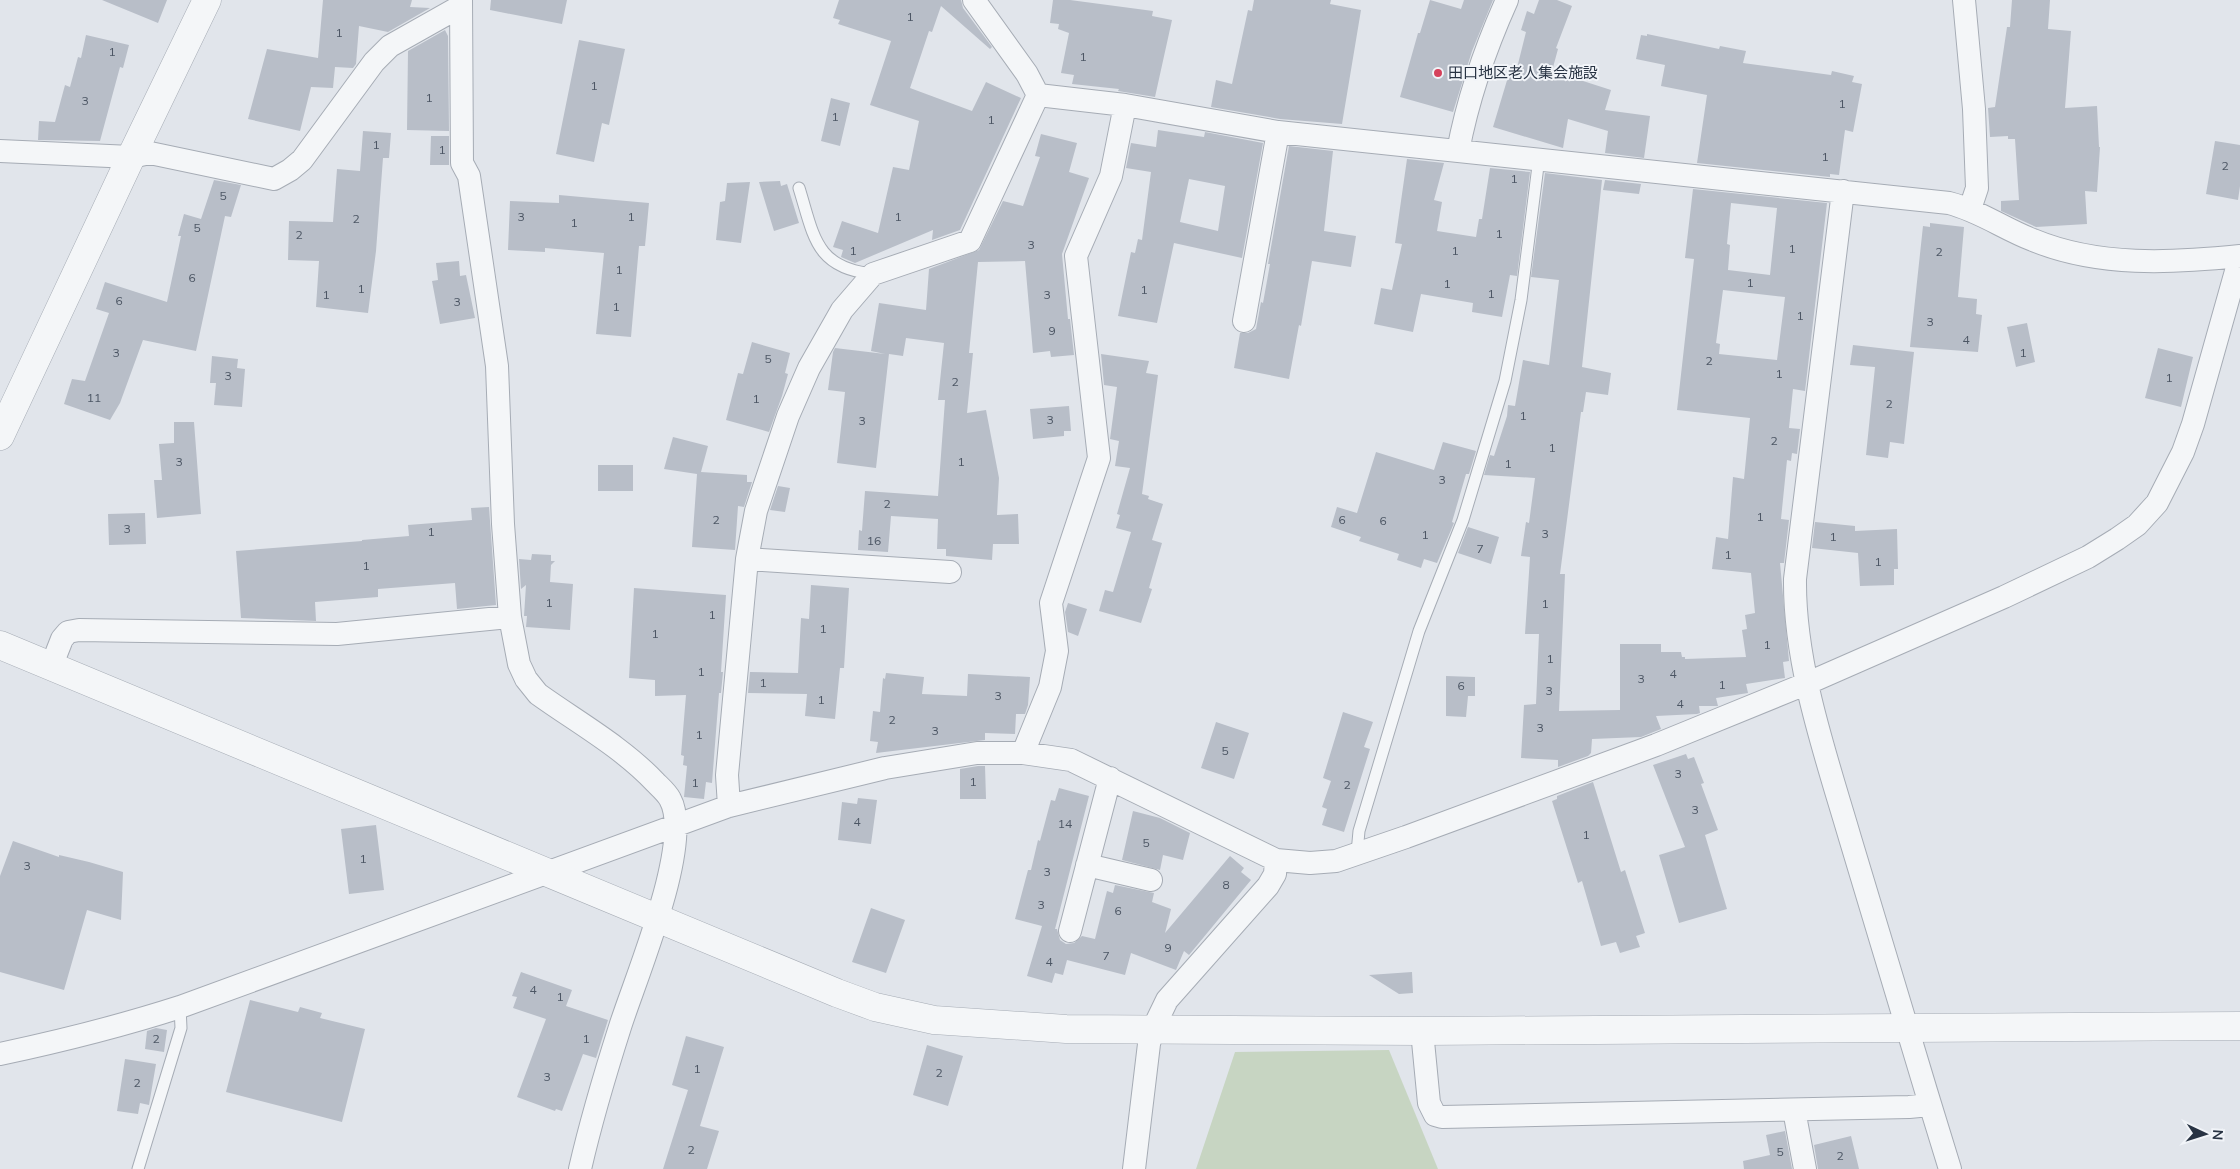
<svg xmlns="http://www.w3.org/2000/svg" width="2240" height="1169" font-family="Mulish,'Noto Sans JP',sans-serif">
<style>
.green{fill:#c7d5c2}
.building{fill:#b8bec8;fill-rule:evenodd}
.lines{fill:none;stroke-linecap:round;stroke-linejoin:round}
.service-casing{stroke:#a6acb5;stroke-width:13}
.minor-casing{stroke:#a6acb5;stroke-width:24}
.tertiary-casing{stroke:#a6acb5;stroke-width:29}
.service{stroke:#f4f6f8;stroke-width:11}
.minor{stroke:#f4f6f8;stroke-width:22}
.tertiary{stroke:#f4f6f8;stroke-width:28}
.poi-dot{fill:#d5415b;stroke:#f1f4f8;stroke-width:2}
.labels{text-anchor:middle;stroke-width:4;stroke-linejoin:round;paint-order:stroke}
.number-label{font-size:12px;fill:#4c5664}
.poi-label{font-size:15px;fill:#283343;stroke:#f1f4f8;text-anchor:start}
</style>
<rect width="100%" height="100%" fill="#e1e5eb"/>
<!-- green -->
<path class="green" d="M1389,1050L1438,1169H1196L1235,1052Z"/>
<!-- building -->
<path class="building" d="M102,0H167L158,23Z
M323,0H412L410,7L430,8L388,32L359,26L356,64L353,68L335,67L333,88L311,87L300,131L248,119L267,49L318,58Z
M491,0H567L562,24L490,10Z
M839,0H961L963,8L992,47L990,49L941,6L932,32L929,31L910,88L972,111L986,82L1021,98L960,230L932,240L933,230L855,263L841,257L843,250L833,247L842,221L878,233L893,167L909,170L919,121L870,105L891,41L838,24L840,20L833,18Z
M1053,0H1070L1153,11L1152,16L1172,20L1155,97L1118,91L1119,89L1072,84L1074,75L1061,73L1069,33L1058,29L1059,24L1050,23Z
M1254,0H1331L1330,4L1361,10L1342,124L1280,119L1211,107L1216,80L1232,84L1248,10L1252,11Z
M1430,0L1461,9L1464,0H1493L1472,51L1453,112L1400,97L1418,33H1420Z
M1539,0H1557L1572,6L1556,48L1558,49L1552,71L1611,90L1605,110L1650,116L1644,158L1605,153L1608,131L1568,119L1563,148L1493,127L1511,67L1517,68L1526,32L1521,30L1527,11L1534,14Z
M2012,0H2050L2048,29L2071,31L2065,108L2097,106L2099,147H2100L2097,192L2085,191L2087,224L2036,227L2001,211V201L2019,200L2015,139H2008V136L1990,137L1988,108L1995,107L2007,27H2010Z
M445,30L448,36L449,131L407,130L408,51Z
M1647,34L1719,49L1720,46L1746,51L1743,63L1831,75L1832,71L1854,76L1852,82L1862,84L1853,132L1845,130L1839,175L1830,174V177L1697,163L1707,95L1661,86L1665,65L1636,59L1641,35L1647,36Z
M86,35L129,45L123,68L120,67L100,141L38,140L39,121L55,122L65,85L70,87L78,57L81,58Z
M579,40L625,49L609,125L602,123L594,162L556,154Z
M831,98L850,103L840,146L821,141Z
M1158,130L1204,137L1205,132L1263,143L1242,258L1174,243L1157,323L1118,316L1131,252L1135,253L1138,239L1142,240L1151,172L1126,168L1131,143L1156,147ZM1189,179L1225,186L1218,231L1180,222Z
M363,131L391,133L389,158H383L376,251L368,313L316,307L319,261L288,260L289,221L333,222L337,169L360,171Z
M1041,134L1077,143L1069,172L1089,178L1062,254L1068,319H1070L1074,355L1051,357L1050,351L1033,353L1025,261L978,262L969,353H973L967,413L986,410L999,478L997,515L1018,514L1019,544H993L992,560L946,556V549H937L938,519L891,516L888,552L858,550L859,530L862,531L865,491L938,496L945,400H938L944,343L906,338L903,356L889,354L876,468L837,463L845,392L828,390L833,352L835,348L885,354L871,351L879,303L926,310L929,269L979,250L1003,201L1023,206L1040,157L1035,156Z
M431,136H449V165H430Z
M2215,141L2240,145V186L2238,200L2206,194Z
M1289,146L1333,151L1324,231L1356,236L1351,267L1312,261L1301,326L1299,325L1289,379L1234,368L1240,333H1248L1256,329L1261,302L1263,303L1270,264H1268Z
M1407,159L1444,163L1434,200L1442,202L1437,231L1476,237L1479,219H1482L1490,168L1530,172L1517,276L1510,275L1502,317L1472,312L1473,303L1421,294L1413,332L1374,324L1381,288L1392,290L1402,244L1395,243Z
M1545,173L1602,180L1582,367L1611,373L1608,395L1586,392L1583,412H1581L1560,574H1565L1559,711L1620,710V644H1661V652H1681L1682,657H1685V659L1746,657L1742,630L1747,629L1745,615L1755,613L1751,573L1712,569L1716,537L1728,539L1733,477L1744,479L1750,418L1677,410L1694,259L1685,258L1693,189L1827,203L1805,391L1793,389L1789,428L1800,429L1797,454L1792,453L1791,461L1787,460L1781,519L1789,520L1784,563H1780L1789,661L1783,662L1785,678L1746,684L1748,693L1716,698L1718,706H1699L1700,713L1697,714L1656,716L1661,729L1641,737L1592,739L1591,753L1588,756L1558,767V760L1521,758L1524,705L1536,704L1539,634H1525L1530,557L1521,556L1526,522L1529,523L1535,478L1484,475L1490,455L1494,456L1507,416L1508,405L1515,406L1523,360L1549,365L1559,280L1531,277ZM1731,203L1777,208L1770,275L1728,270L1730,245L1727,244ZM1723,290L1785,297L1777,360L1719,354L1720,344L1716,343Z
M214,180L241,185L231,217L225,216L196,351L143,340L120,403L110,420L64,404L72,379L85,381L109,313L96,309L105,282L167,302L181,236H178L184,214L201,219Z
M1605,180L1641,184L1639,194L1603,190Z
M780,181L781,186L787,184L799,223L774,231L759,182Z
M750,182L741,243L716,240L720,202L725,201L727,183Z
M559,195L649,203L645,246H639L631,337L596,334L604,253L545,248V252L508,250L510,201L559,203Z
M1930,223L1964,227L1958,297L1977,299L1976,314L1982,315L1978,352L1910,347L1923,226L1930,227Z
M459,261L460,276L466,275L475,318L440,324L432,281L438,280L436,263Z
M2027,323L2035,362L2016,367L2007,327Z
M752,342L790,353L785,373L788,374L782,396L769,432L726,420L738,373L743,374Z
M1853,345L1914,352L1904,444L1890,442L1888,458L1866,455L1875,367L1850,365Z
M2158,348L2193,357L2181,407L2145,398Z
M1101,354L1149,361L1146,373L1158,375L1142,494L1149,496L1148,499L1163,504L1152,540L1162,543L1149,588L1152,589L1141,623L1099,611L1105,590L1113,592L1131,532L1116,528L1120,515L1117,514L1130,468L1115,466L1119,441L1110,439L1117,387L1104,385Z
M212,356L238,359L237,368L245,369L242,407L214,405L216,383H210Z
M1069,406L1071,431H1064V436L1033,439L1030,409Z
M174,422H194L201,514L157,518L154,480H162L159,444L174,443Z
M673,437L708,446L701,472L747,475V482H752L744,507L738,506L735,550L692,547L697,474L664,469Z
M1443,442L1476,451L1469,474H1466L1452,522L1454,523L1437,563L1424,559L1421,568L1397,560L1399,554L1359,541L1361,537L1331,527L1337,507L1357,513L1376,452L1434,470Z
M598,465H633V491H598Z
M778,486L790,488L785,512L770,510Z
M489,507L496,605L457,609L455,583L378,589V597L315,602L316,621L241,618L236,551L362,541V540L409,536L408,525L472,520L471,508Z
M145,513L146,544L109,545L108,514Z
M1815,522L1855,526V531L1897,529L1898,569H1894V585L1860,586L1858,553L1812,548Z
M1468,527L1499,537L1491,564L1458,553Z
M532,554L551,555V561H555L551,565L550,582L573,584L570,630L526,627L527,616H524L526,585L521,589L519,559L531,560Z
M811,585L849,588L844,668H840L835,719L805,716L807,694L748,693L750,672L798,673L801,618L809,619Z
M634,588L726,595L721,672H723L721,693H719L712,783L706,782L704,799L684,797L687,766L683,765L684,756L681,755L686,695L655,696V680L629,678Z
M1068,603L1087,609L1078,636L1068,632L1065,612Z
M886,673L924,677L922,694L967,696L968,674L1030,677L1028,705L1025,714H1016L1015,734L985,733V740L876,753L878,742L870,741L873,711L880,712L883,678L885,679Z
M1446,676L1475,677V696H1468L1466,717L1446,716Z
M1343,712L1373,722L1364,747L1370,749L1344,832L1322,825L1327,809L1322,807L1331,781L1323,778Z
M1216,722L1249,733L1234,779L1201,768Z
M1686,754L1688,759L1694,757L1704,783L1701,784L1718,830L1705,835L1727,909L1679,923L1659,855L1685,847L1653,765Z
M978,766H985L986,799H960V769Z
M1593,782L1621,872L1625,870L1645,933L1636,936L1640,947L1620,953L1616,942L1601,946L1582,881L1578,883L1552,801L1557,799V796Z
M1059,788L1089,796L1055,929H1057L1060,940L1066,944L1074,943L1082,936L1095,939L1107,891L1113,893L1115,885L1154,893L1152,902L1171,909L1165,933L1230,856L1244,868L1241,872L1251,880L1189,955L1184,951L1176,970L1131,953L1125,975L1067,960L1063,975L1055,973L1052,983L1027,976L1042,926L1015,919L1028,870H1031L1038,840L1040,841L1051,800L1055,801Z
M858,798L877,800L871,844L838,840L842,802L857,804Z
M1133,811L1160,818L1190,833L1183,860L1163,855L1160,870L1122,860Z
M376,825L384,890L349,894L341,829Z
M13,841L59,857V855L89,862L123,872L121,920L87,910L64,990L0,972V876Z
M871,908L905,920L886,973L852,962Z
M521,972L572,990L566,1006L608,1020L596,1058L583,1054L562,1111L556,1109L555,1111L517,1097L546,1019L513,1008L517,997L512,996Z
M1412,972L1413,993L1399,994L1369,975Z
M250,1000L298,1012L300,1007L322,1013L320,1018L365,1029L342,1122L226,1092Z
M156,1028L167,1030L164,1052L145,1049L147,1031Z
M686,1036L724,1047L700,1126L719,1131L707,1169H663L688,1090L672,1085Z
M927,1045L963,1056L948,1106L913,1095Z
M125,1059L156,1064L149,1105L140,1103L138,1114L117,1111Z
M1785,1131L1792,1169H1744L1743,1161L1770,1155L1766,1135Z
M1851,1136L1859,1169H1818L1814,1145Z"/>
<g class="lines">
<!-- service casing -->
<g class="service-casing">
<path id="service" d="M799,188C814,236 815,268 873,274
M1357,853L1359,831L1419,631L1463,520L1505,381L1521,300L1539,158
M138,1169L181,1028L180,1007"/>
</g>
<!-- minor casing -->
<g class="minor-casing">
<path id="minor" d="M461,0L462,163L469,176L497,366L503,524L510,617L519,664L526,679L538,694C577,722 622,747 655,782C660,787 667,793 670,799C694,842 635,979 620,1027C605,1074 591,1121 580,1169
M974,0L1027,74L1038,95
M1964,0L1974,109L1977,188L1970,209
M1038,95L1125,105L1278,132L1949,203C1980,211 2004,229 2033,240C2098,267 2172,263 2240,256
M0,151L131,157L150,153L274,179L290,170L302,160L374,62L390,46L461,6
M1458,151C1468,98 1485,49 1507,0
M1843,191L1795,579C1794,665 1826,756 1850,838C1883,949 1916,1059 1950,1169
M1244,321L1278,132
M747,559L950,572
M51,667L62,639L68,632L79,630L337,634L510,617
M1023,753L1050,687L1057,651L1051,603L1099,458L1076,256L1111,176L1125,105
M729,806L727,775L747,559L756,511L788,416L809,368L842,310L873,274L970,241L1038,95
M1087,865L1151,880
M1070,931L1110,778
M1422,1031L1429,1103L1435,1115L1442,1117L1909,1107L1930,1105
M0,1054C61,1041 121,1026 180,1007L729,806L885,768L977,753H1023L1071,760L1276,860L1310,863L1336,861L1406,837L1656,745L1808,683L2004,597L2088,557L2117,539L2137,525L2157,503L2183,452L2193,424L2240,257
M1794,1110L1805,1169
M1134,1169L1149,1044L1153,1029L1167,1000L1268,886L1275,874L1276,860"/>
</g>
<!-- tertiary casing -->
<g class="tertiary-casing">
<path id="tertiary" d="M0,436L131,157L207,0
M0,645L837,993L875,1007L934,1020L1066,1029L1422,1031L2240,1026"/>
</g>
<!-- service -->
<use href="#service" class="service"/>
<!-- minor -->
<use href="#minor" class="minor"/>
<!-- tertiary -->
<use href="#tertiary" class="tertiary"/>
</g>
<!-- markers -->
<circle class="poi-dot" cx="1438" cy="73" r="5"/>
<g class="labels">
<!-- number labels -->
<g class="number-label">
<text x="910" y="21">1</text>
<text x="339" y="37">1</text>
<text x="112" y="56">1</text>
<text x="1083" y="61">1</text>
<text x="594" y="90">1</text>
<text x="429" y="102">1</text>
<text x="85" y="105">3</text>
<text x="1842" y="108">1</text>
<text x="835" y="121">1</text>
<text x="991" y="124">1</text>
<text x="376" y="149">1</text>
<text x="442" y="154">1</text>
<text x="1825" y="161">1</text>
<text x="2225" y="170">2</text>
<text x="1514" y="183">1</text>
<text x="223" y="200">5</text>
<text x="521" y="221">3</text>
<text x="631" y="221">1</text>
<text x="898" y="221">1</text>
<text x="356" y="223">2</text>
<text x="574" y="227">1</text>
<text x="197" y="232">5</text>
<text x="1499" y="238">1</text>
<text x="299" y="239">2</text>
<text x="1031" y="249">3</text>
<text x="1792" y="253">1</text>
<text x="853" y="255">1</text>
<text x="1455" y="255">1</text>
<text x="1939" y="256">2</text>
<text x="619" y="274">1</text>
<text x="192" y="282">6</text>
<text x="1750" y="287">1</text>
<text x="1447" y="288">1</text>
<text x="361" y="293">1</text>
<text x="1144" y="294">1</text>
<text x="1491" y="298">1</text>
<text x="326" y="299">1</text>
<text x="1047" y="299">3</text>
<text x="119" y="305">6</text>
<text x="457" y="306">3</text>
<text x="616" y="311">1</text>
<text x="1800" y="320">1</text>
<text x="1930" y="326">3</text>
<text x="1052" y="335">9</text>
<text x="1966" y="344">4</text>
<text x="116" y="357">3</text>
<text x="2023" y="357">1</text>
<text x="768" y="363">5</text>
<text x="1709" y="365">2</text>
<text x="1779" y="378">1</text>
<text x="228" y="380">3</text>
<text x="2169" y="382">1</text>
<text x="955" y="386">2</text>
<text x="94" y="402">11</text>
<text x="756" y="403">1</text>
<text x="1889" y="408">2</text>
<text x="1523" y="420">1</text>
<text x="1050" y="424">3</text>
<text x="862" y="425">3</text>
<text x="1774" y="445">2</text>
<text x="1552" y="452">1</text>
<text x="179" y="466">3</text>
<text x="961" y="466">1</text>
<text x="1508" y="468">1</text>
<text x="1442" y="484">3</text>
<text x="887" y="508">2</text>
<text x="1760" y="521">1</text>
<text x="716" y="524">2</text>
<text x="1342" y="524">6</text>
<text x="1383" y="525">6</text>
<text x="127" y="533">3</text>
<text x="431" y="536">1</text>
<text x="1545" y="538">3</text>
<text x="1425" y="539">1</text>
<text x="1833" y="541">1</text>
<text x="874" y="545">16</text>
<text x="1480" y="553">7</text>
<text x="1728" y="559">1</text>
<text x="1878" y="566">1</text>
<text x="366" y="570">1</text>
<text x="549" y="607">1</text>
<text x="1545" y="608">1</text>
<text x="712" y="619">1</text>
<text x="823" y="633">1</text>
<text x="655" y="638">1</text>
<text x="1767" y="649">1</text>
<text x="1550" y="663">1</text>
<text x="701" y="676">1</text>
<text x="1673" y="678">4</text>
<text x="1641" y="683">3</text>
<text x="763" y="687">1</text>
<text x="1722" y="689">1</text>
<text x="1461" y="690">6</text>
<text x="1549" y="695">3</text>
<text x="998" y="700">3</text>
<text x="821" y="704">1</text>
<text x="1680" y="708">4</text>
<text x="892" y="724">2</text>
<text x="1540" y="732">3</text>
<text x="935" y="735">3</text>
<text x="699" y="739">1</text>
<text x="1225" y="755">5</text>
<text x="1678" y="778">3</text>
<text x="973" y="786">1</text>
<text x="695" y="787">1</text>
<text x="1347" y="789">2</text>
<text x="1695" y="814">3</text>
<text x="857" y="826">4</text>
<text x="1065" y="828">14</text>
<text x="1586" y="839">1</text>
<text x="1146" y="847">5</text>
<text x="363" y="863">1</text>
<text x="27" y="870">3</text>
<text x="1047" y="876">3</text>
<text x="1226" y="889">8</text>
<text x="1041" y="909">3</text>
<text x="1118" y="915">6</text>
<text x="1168" y="952">9</text>
<text x="1106" y="960">7</text>
<text x="1049" y="966">4</text>
<text x="533" y="994">4</text>
<text x="560" y="1001">1</text>
<text x="156" y="1043">2</text>
<text x="586" y="1043">1</text>
<text x="697" y="1073">1</text>
<text x="939" y="1077">2</text>
<text x="547" y="1081">3</text>
<text x="137" y="1087">2</text>
<text x="691" y="1154">2</text>
<text x="1780" y="1156">5</text>
<text x="1840" y="1160">2</text>
</g>
<!-- poi labels -->
<g class="poi-label">
<text x="1448" y="78">田口地区老人集会施設</text>
</g>
</g>
<!-- north arrow -->
<g transform="translate(2205 1134) rotate(94)" stroke="#f1f4f8" stroke-width="4" paint-order="stroke">
<path d="M0-4L9 19L0 12L-9 19Z" fill="#283343"/>
<text y="-8" font-size="14" font-weight="bold" text-anchor="middle" fill="#283343">N</text>
</g>
</svg>
